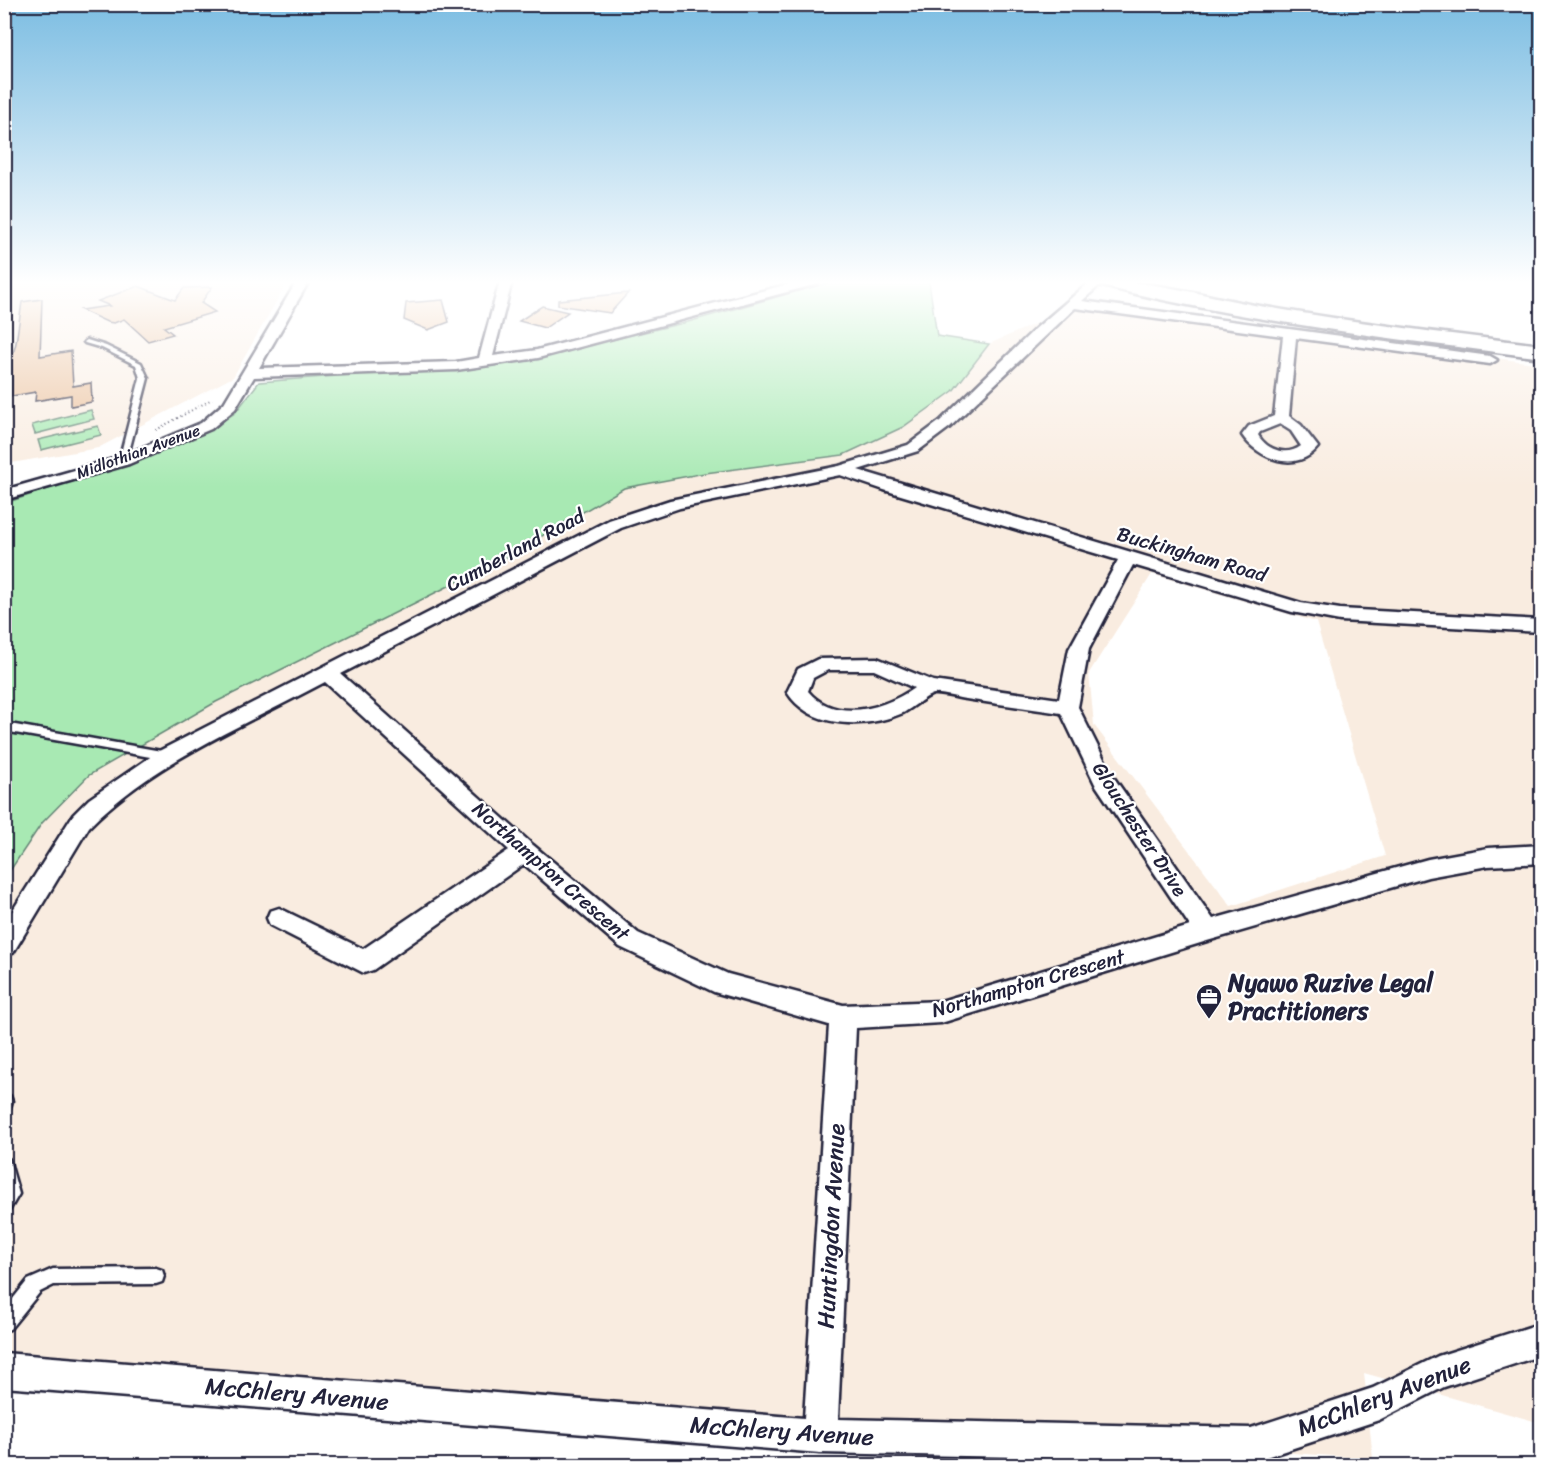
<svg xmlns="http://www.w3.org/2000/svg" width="1546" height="1470" font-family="Sriracha,sans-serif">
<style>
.built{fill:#f9ece0;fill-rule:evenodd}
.green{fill:#a8e9b3;stroke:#658677;stroke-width:1.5}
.building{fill:#eabf99;stroke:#22223b;stroke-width:1.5}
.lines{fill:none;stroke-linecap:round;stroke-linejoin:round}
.service-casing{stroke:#22223b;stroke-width:5}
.minor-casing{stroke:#22223b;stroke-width:5}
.trunk-casing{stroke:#22223b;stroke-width:5}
.path{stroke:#22223b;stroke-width:2;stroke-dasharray:1 3;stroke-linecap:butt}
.service{fill:#fff;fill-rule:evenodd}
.minor{fill:#fff;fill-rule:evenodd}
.trunk{fill:#fff;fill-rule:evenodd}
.labels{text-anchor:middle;stroke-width:4.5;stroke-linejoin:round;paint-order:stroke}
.far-street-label{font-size:16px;fill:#22223b;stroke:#fff}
.street-label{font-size:20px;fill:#22223b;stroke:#fff}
.near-poi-label{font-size:24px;font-weight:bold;fill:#22223b;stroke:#fff;text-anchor:start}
.near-street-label{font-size:24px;fill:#22223b;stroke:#fff}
</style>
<rect width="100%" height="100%" fill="#fff"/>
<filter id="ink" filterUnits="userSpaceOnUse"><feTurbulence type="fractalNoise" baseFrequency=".0167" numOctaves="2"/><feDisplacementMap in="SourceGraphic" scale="12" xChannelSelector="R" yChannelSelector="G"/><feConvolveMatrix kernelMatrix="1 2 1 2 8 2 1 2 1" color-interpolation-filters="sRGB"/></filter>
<g filter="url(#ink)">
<!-- built -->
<path class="built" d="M288,281L233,377L98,448L6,464L8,282Z
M1083,303L1541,364V1423L1364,1373L1373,1459L5,1356V878L42,823L89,775L216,702L499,561L624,488L705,473L953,391L989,344ZM1152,574L1316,622L1385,856L1231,906L1094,725L1089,673Z"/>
<!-- green -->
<path class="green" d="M834,281H931L929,282L937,336L989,344L953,391L903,427L843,455L705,473L624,488L499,561L216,702L89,775L42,823L5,878V503L133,461L203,433L235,413L259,382L455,367L546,355L688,322Z
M91,410L94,419L35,434L32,425Z
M98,426L101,435L41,450L38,440Z"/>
<!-- building -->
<path class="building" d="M138,286L175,300L184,288L212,287L201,303L215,312L164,327L173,334L148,341L124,319L114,323L107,322L81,310L110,306L98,301Z
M628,293L610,313L558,305V300Z
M42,299L40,356L71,351L73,386L91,383L92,402L71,406V395L35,401L36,392L12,396V358L16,343L22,302Z
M443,300L449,322L428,330L404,320L406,303Z
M542,306L568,312L545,328L519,321Z"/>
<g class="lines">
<!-- service casing -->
<g class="service-casing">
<path id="service" d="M87,340L106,346L141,363L148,378L126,463H123L119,461L140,378L136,365L102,348L85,343L84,342Z
M4,723L167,752L172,756L167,760L4,731Z
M5,1095L10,1096L12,1101L9,1111L4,1112Z
M4,1157L9,1159L19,1194L9,1211L4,1213Z
M156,1268L162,1270L164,1276L162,1282L156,1284L54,1285L40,1292L10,1329L4,1331V1310L28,1280L53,1269Z"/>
</g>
<!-- minor casing -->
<g class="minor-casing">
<path id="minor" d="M297,281H309L259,368L456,362L479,358L500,281H512L493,356L537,350L800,281H819L817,284L538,358L456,370L254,377L235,409L211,429L129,464L4,500V490L117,458L201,423L224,403Z
M1091,281H1104L1082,301L1490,356L1497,360L1490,364L1296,338L1289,416L1301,425L1318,447C1297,474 1258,459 1242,435L1249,426L1274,416L1283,336L1075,308L950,427L918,451L858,470L1301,603L1340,609L1542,620V632L1340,621L1292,612L1133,565L1089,649L1078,707L1112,775L1213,919L1428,859L1488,848L1542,845V863L1488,866L1428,877L1207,941L941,1023L856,1028L838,1419L1251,1428L1373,1388L1438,1356L1542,1323V1355L1444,1387L1379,1420L1251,1462L820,1453L4,1387V1353L804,1418L829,1025L714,992L620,947L524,864L373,970L364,973L270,925L267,918L270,911L279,908L363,949L509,850L325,682C245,725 153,762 89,827L13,953L4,956V924L73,815L89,799L159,751L609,520L670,500L839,466L908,445L940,421L1035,329ZM1280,424L1291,431L1301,446C1286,457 1267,450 1258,435L1260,432ZM840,475L884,490L1118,560L1069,649L1059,699L933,681L877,658L818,659L798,669L787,692C810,729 866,729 903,713C911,709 927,695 934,694C943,693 956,698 966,699C997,704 1029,708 1061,713L1095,784L1190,926L941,1001L843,1005L728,974L638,933L533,845L341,674L621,528L680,508ZM828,670H874L914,688C884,709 835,723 808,691L813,678Z"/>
</g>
<!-- trunk casing -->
<g class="trunk-casing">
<path id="trunk" d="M1095,281C1147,278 1213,298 1266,307C1357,323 1450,334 1542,345V358C1393,339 1244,321 1098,285Z"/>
</g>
<!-- path -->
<path class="path" d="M156,430L212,399"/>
<!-- service -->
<use href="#service" class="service"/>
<!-- minor -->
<use href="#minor" class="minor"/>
<!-- trunk -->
<use href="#trunk" class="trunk"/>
</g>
</g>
<!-- sky -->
<linearGradient id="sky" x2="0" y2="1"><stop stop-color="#7cbde2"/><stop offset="0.58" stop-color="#fff"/><stop offset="1" stop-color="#fff" stop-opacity="0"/></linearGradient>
<rect width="1546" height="487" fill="url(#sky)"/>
<!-- icons -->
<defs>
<g id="office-pin" transform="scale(1.35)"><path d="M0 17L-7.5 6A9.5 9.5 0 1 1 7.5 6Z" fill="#22223b" stroke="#fff"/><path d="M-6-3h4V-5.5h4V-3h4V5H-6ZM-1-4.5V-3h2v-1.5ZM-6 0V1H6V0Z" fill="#fff"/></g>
</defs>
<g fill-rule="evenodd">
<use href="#office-pin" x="1209" y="997"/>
</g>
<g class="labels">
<!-- far-street labels -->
<g class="far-street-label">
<text transform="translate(138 451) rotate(-20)" y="6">Midlothian Avenue</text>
</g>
<!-- street labels -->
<g class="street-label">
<text transform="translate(515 550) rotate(-28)" y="7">Cumberland Road</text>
<text transform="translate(1192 554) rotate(16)" y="7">Buckingham Road</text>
<text transform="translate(1140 829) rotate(57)" y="7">Glouchester Drive</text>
<text transform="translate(551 871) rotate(41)" y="7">Northampton Crescent</text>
<text transform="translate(1028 983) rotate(-16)" y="7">Northampton Crescent</text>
</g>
<!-- near-poi labels -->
<g class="near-poi-label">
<text x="1228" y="991">Nyawo Ruzive Legal<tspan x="1228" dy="28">Practitioners</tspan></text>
</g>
<!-- near-street labels -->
<g class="near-street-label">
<text transform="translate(831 1226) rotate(-87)" y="8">Huntingdon Avenue</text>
<text transform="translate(297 1394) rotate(5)" y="8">McChlery Avenue</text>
<text transform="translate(1384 1396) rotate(-21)" y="8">McChlery Avenue</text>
<text transform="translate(782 1431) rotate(4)" y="8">McChlery Avenue</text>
</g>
</g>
<!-- margin -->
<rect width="1546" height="1470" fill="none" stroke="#fff" stroke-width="24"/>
<rect x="12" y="12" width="1522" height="1446" fill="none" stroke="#22223b" stroke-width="2" filter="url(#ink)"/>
</svg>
